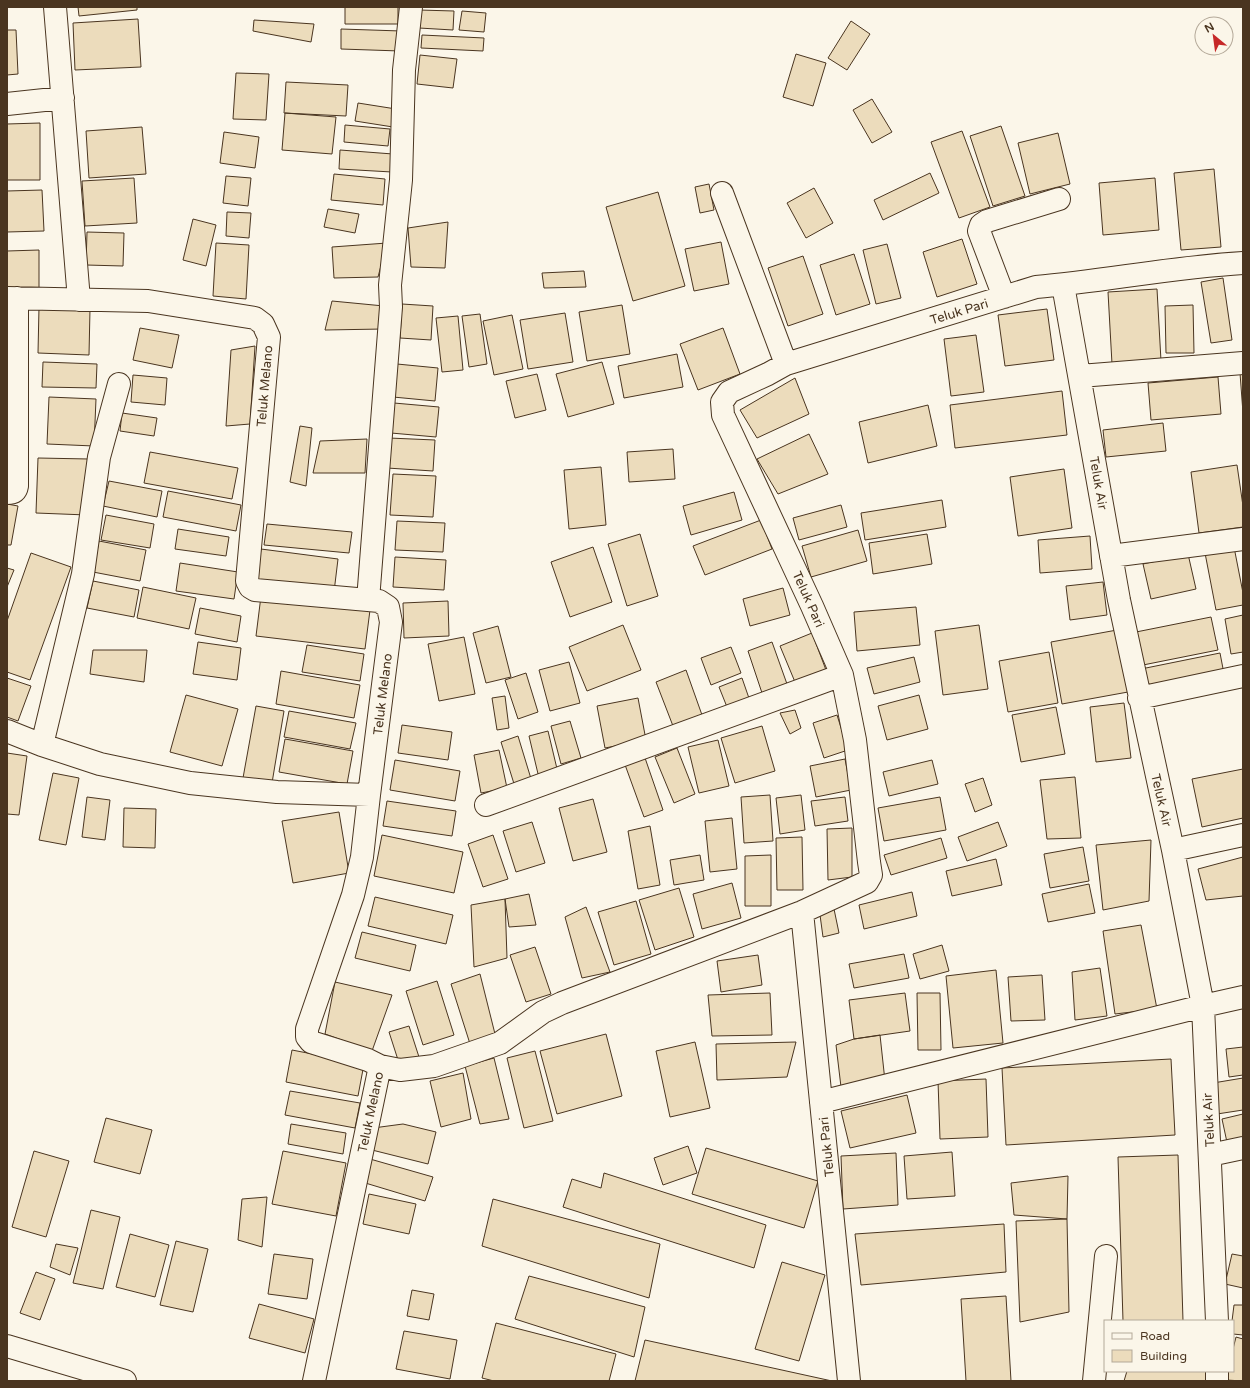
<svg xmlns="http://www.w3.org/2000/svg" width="1250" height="1388" font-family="'Varela Round',sans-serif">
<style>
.building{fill:#ecdcbc;stroke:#4a3520}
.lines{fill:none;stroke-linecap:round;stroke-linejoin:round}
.street-casing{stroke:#4a3520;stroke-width:24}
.highway-casing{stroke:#4a3520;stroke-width:24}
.street{stroke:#fbf6e9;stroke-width:22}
.highway{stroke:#fbf6e9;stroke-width:22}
.labels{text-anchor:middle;stroke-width:3;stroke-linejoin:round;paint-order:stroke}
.street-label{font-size:13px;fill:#4a3520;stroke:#fbf6e9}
</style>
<rect width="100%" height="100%" fill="#fbf6e9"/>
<!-- building -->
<path class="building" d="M78,7H137V10L79,16Z
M345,7H398V24H345Z
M419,10L454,11L453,30L419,28Z
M462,11L486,13L484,32L459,30Z
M138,19L141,67L75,70L73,23Z
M254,20L314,24L311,42L253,31Z
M851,21L870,34L847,70L828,58Z
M341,29L401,31L400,51L341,49Z
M7,30H16L18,74L7,75Z
M422,35L484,38L483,51L421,48Z
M796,54L826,63L813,106L783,97Z
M420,55L457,59L453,88L417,84Z
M236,73L269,74L266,120L233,119Z
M286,82L348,85L346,116L284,113Z
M872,99L892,132L872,143L853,110Z
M358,103L396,109L393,127L355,121Z
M285,113L336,117L332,154L282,150Z
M40,123V180H7V124Z
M345,125L390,129L388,146L344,142Z
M1001,126L1025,196L993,206L970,136Z
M142,127L146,174L89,178L86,131Z
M962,131L990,207L959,218L931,142Z
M224,132L259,137L255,168L220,163Z
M1058,133L1070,184L1030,194L1018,143Z
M340,150L393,154L392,172L339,169Z
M1214,169L1221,247L1181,250L1174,173Z
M930,173L939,193L883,220L874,200Z
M334,174L385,179L383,205L331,200Z
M226,176L251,178L248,206L223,203Z
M134,178L137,223L85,226L82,181Z
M1155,178L1159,230L1103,235L1099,183Z
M709,184L714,210L700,213L695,187Z
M814,188L833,223L806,238L787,203Z
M42,190L44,231L7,232V191Z
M658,192L685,286L633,301L606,207Z
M328,209L359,214L355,233L324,227Z
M227,212L251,213L249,238L226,236Z
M193,219L216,225L206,266L183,260Z
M448,222L445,268L411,267L408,228Z
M87,232L124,233L123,266L86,265Z
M962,239L977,284L937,297L923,252Z
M721,242L729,284L694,291L685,249Z
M216,243L249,245L246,299L213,296Z
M387,243L378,277L334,278L332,247Z
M887,244L901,298L876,304L863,250Z
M39,250V292H7V251Z
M854,254L870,304L836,315L820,265Z
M803,256L823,314L788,326L768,268Z
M584,271L586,287L544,288L542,273Z
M1223,278L1232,340L1211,343L1201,282Z
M1157,289L1161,361L1112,364L1108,292Z
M332,301L384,306L383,329L325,330Z
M402,304L433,306L431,340L400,338Z
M622,305L630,354L587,361L579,312Z
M1193,305L1194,353H1166L1165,306Z
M39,307L90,309L89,355L38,353Z
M1047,309L1054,360L1005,366L998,315Z
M565,313L573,362L528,369L520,320Z
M480,314L487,364L469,367L462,316Z
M512,315L523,369L494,375L483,321Z
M458,316L463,370L442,372L436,318Z
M140,328L179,335L172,368L133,360Z
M723,328L740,374L698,390L680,344Z
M976,335L984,392L951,396L944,339Z
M255,346L250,424L226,426L231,350Z
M677,354L683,387L624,398L618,366Z
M43,362L97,364L96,388L42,387Z
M602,362L614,404L568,417L556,374Z
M397,364L438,368L435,401L393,397Z
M1243,372V413L1240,373Z
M537,374L546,410L515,418L506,381Z
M133,375L167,378L165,405L131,402Z
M1218,377L1221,414L1151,420L1148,383Z
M795,378L809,414L757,438L740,410Z
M1062,391L1067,435L955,448L950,405Z
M49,397L96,399L94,446L47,444Z
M394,403L439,407L436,437L391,433Z
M928,405L937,446L868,463L859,422Z
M122,413L157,418L154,436L120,431Z
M1163,423L1166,451L1106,457L1103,430Z
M300,426L312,428L306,486L290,482Z
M809,434L828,474L778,494L757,459Z
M389,438L435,440L433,471L387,468Z
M367,439L365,473H313L320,441Z
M673,449L675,479L629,482L627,452Z
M150,452L238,468L232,499L144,483Z
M38,458L89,459L87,515L36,513Z
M1237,465L1243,506V527L1199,533L1191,472Z
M601,467L606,525L569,529L564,470Z
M1064,469L1072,528L1018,536L1010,477Z
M393,474L436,476L433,517L390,515Z
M109,481L162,491L157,517L103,506Z
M168,491L241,505L236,531L163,517Z
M734,492L742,520L691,535L683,506Z
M942,500L946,527L865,540L861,513Z
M7,504L18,506L11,545H7Z
M841,505L847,527L799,540L793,518Z
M106,515L154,524L150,548L101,540Z
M761,520L772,549L705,575L693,546Z
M397,521L445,523L443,552L395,550Z
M267,524L352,532L349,553L264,545Z
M178,529L229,537L226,556L175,549Z
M858,530L867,561L811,577L802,546Z
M640,534L658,596L627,606L608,544Z
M927,534L932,564L873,574L869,543Z
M1090,536L1092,569L1040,573L1038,540Z
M99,541L146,550L140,581L93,572Z
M593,547L612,602L570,617L551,562Z
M1234,547L1243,593V605L1216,610L1205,553Z
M261,549L338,559L334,592L256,582Z
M31,553L71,567L30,680L7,672V621Z
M1188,554L1196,589L1151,599L1143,564Z
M395,557L446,560L444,590L393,587Z
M180,563L238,572L234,599L176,591Z
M7,568L14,570L7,587Z
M93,581L139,590L134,617L87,608Z
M1103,582L1107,615L1070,620L1066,586Z
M143,587L196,598L189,629L137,618Z
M783,588L790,615L750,626L743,599Z
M261,596L370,610L365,649L256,636Z
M448,601L449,636L404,638L403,603Z
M916,607L920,645L857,651L854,612Z
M200,608L241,616L237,642L195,634Z
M1243,615V652L1231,654L1225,619Z
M1211,617L1218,650L1138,666L1131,633Z
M623,625L641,670L587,691L569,647Z
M979,625L988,689L943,695L935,631Z
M498,626L511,677L486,683L473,633Z
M1117,630L1128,692L1062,704L1051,642Z
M812,633L826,670L795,682L780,646Z
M464,637L475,694L439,701L428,644Z
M198,642L241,648L237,680L193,674Z
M772,642L787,684L762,693L748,651Z
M307,645L364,654L360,681L302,672Z
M731,647L741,673L711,685L701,658Z
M93,650H147L144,682L90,674Z
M1049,652L1058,703L1008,712L999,661Z
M1220,653L1225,679L1146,695L1141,669Z
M914,657L920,682L874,694L867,668Z
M569,662L580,703L550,711L539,670Z
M686,670L702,715L673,726L656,682Z
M281,671L360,685L354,718L276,704Z
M526,673L538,712L518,719L505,680Z
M7,678L31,686L18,721L7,717Z
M742,678L751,704L729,712L719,687Z
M186,695L238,709L222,766L170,752Z
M919,695L928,729L887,740L878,706Z
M505,696L509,728L497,730L492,698Z
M638,698L646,740L605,748L597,706Z
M1124,703L1131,758L1096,762L1090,707Z
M256,706L284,711L272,783L243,778Z
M1056,707L1065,754L1021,762L1012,715Z
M795,710L801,728L790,734L780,713Z
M289,711L356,723L350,749L284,737Z
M837,715L848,750L824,758L813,723Z
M570,721L581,758L561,764L551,726Z
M402,725L452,732L448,760L398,753Z
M762,726L775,771L735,783L721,738Z
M548,731L558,773L539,778L529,736Z
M518,736L532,782L515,787L501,742Z
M285,739L353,751L347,784L279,772Z
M718,740L729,786L699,793L688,747Z
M677,748L695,794L674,803L655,757Z
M499,750L507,788L481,793L474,755Z
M7,753L27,756L19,815L7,814Z
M644,755L663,810L644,817L624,762Z
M845,759L851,790L816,797L810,766Z
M395,760L460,771L455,801L390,790Z
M932,760L938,784L889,796L883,772Z
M1243,769V818L1202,827L1192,779Z
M53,773L79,778L66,845L39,840Z
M1075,777L1081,838L1047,839L1040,780Z
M983,778L992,805L975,812L965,784Z
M770,795L773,841L744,843L741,797Z
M801,795L805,830L780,834L776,798Z
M87,797L110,800L105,840L82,837Z
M845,797L848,821L815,826L811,801Z
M940,797L946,830L884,841L878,808Z
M593,799L607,852L573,861L559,808Z
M387,801L456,811L452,836L383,826Z
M124,808L156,809L155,848L123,847Z
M339,812L349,873L293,883L282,821Z
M732,818L737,869L710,872L705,821Z
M532,822L545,863L516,872L503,831Z
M998,822L1007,846L967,861L958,837Z
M650,826L660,885L638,889L628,831Z
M852,828V877L828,880L827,829Z
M382,835L463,852L454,893L374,876Z
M493,835L508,879L483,887L468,844Z
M802,837L803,890H777L776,838Z
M941,838L947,858L891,875L884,855Z
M1151,840L1149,901L1103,910L1096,845Z
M1083,847L1089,881L1050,888L1044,854Z
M700,855L704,880L674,885L670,860Z
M771,855V906H745V856Z
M1243,857V896L1206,900L1198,869Z
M996,859L1002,885L952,896L946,871Z
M732,883L741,918L702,929L693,894Z
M1089,884L1095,913L1048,922L1042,894Z
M679,888L694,937L655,950L639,900Z
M912,892L917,916L864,929L859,905Z
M529,894L536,925L509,927L505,899Z
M375,897L453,915L446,944L368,926Z
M505,899L507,958L474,967L471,905Z
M636,901L651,954L614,965L598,912Z
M586,907L610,972L582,978L565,917Z
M834,909L839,933L823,937L820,915Z
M1141,925L1157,1009L1115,1014L1103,931Z
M362,932L416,945L410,971L355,958Z
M942,945L949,971L920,979L913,954Z
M535,947L551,994L526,1002L510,955Z
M904,954L909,978L854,988L849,964Z
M758,955L762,985L721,992L717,961Z
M1100,968L1107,1016L1075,1020L1072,972Z
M996,970L1003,1043L953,1048L946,976Z
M480,974L496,1038L471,1047L451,984Z
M1042,975L1045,1020L1011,1021L1008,977Z
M437,981L454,1035L423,1045L406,991Z
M335,982L392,995L372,1051L325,1034Z
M770,993L772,1035L712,1036L708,995Z
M905,993L910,1031L854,1039L849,1000Z
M917,993H940L941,1050H918Z
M409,1026L419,1057L399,1063L389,1032Z
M606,1034L622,1096L557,1114L540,1051Z
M880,1035L885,1081L841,1087L836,1045L854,1039Z
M695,1042L710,1108L670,1117L656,1051Z
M796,1042L787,1077L717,1080L716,1044Z
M1243,1047V1075L1229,1077L1226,1049Z
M292,1050L364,1064L358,1096L286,1082Z
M535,1051L553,1121L524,1128L507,1058Z
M494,1058L509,1119L480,1124L465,1066Z
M1171,1059L1175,1135L1006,1145L1002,1068Z
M463,1073L471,1119L441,1127L430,1081Z
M1243,1078V1110L1217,1114L1213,1083Z
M986,1079L988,1137L940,1139L938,1081Z
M290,1091L360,1103L355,1128L285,1115Z
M907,1095L916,1133L850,1148L841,1111Z
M1243,1114V1144L1228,1147L1222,1119Z
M106,1118L152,1130L140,1174L94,1162Z
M291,1124L346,1133L343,1154L288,1144Z
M403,1124L436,1132L428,1164L368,1149L373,1128Z
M688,1146L697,1173L663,1185L654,1158Z
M706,1148L818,1181L804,1228L692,1194Z
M34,1151L69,1161L46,1237L12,1227Z
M283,1151L346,1163L336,1216L272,1204Z
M952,1152L955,1196L907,1199L904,1156Z
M896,1153L898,1205L843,1209L841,1156Z
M1178,1155L1183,1321H1123L1118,1157Z
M370,1159L433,1177L425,1201L362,1182Z
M604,1173L766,1225L754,1268L563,1207L572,1179L601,1188Z
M1068,1176L1067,1219L1014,1215L1011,1183Z
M369,1194L416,1204L409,1234L363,1224Z
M267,1197L262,1247L238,1240L242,1199Z
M493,1199L660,1244L649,1298L482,1246Z
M91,1210L120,1217L103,1289L73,1283Z
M1067,1219L1069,1312L1020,1322L1016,1221Z
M1004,1224L1006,1272L861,1285L855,1234Z
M130,1234L169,1245L155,1297L116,1287Z
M176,1241L208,1249L193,1312L160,1305Z
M56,1244L78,1248L70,1275L50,1267Z
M274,1254L313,1259L307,1299L268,1294Z
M1232,1254L1243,1256V1288L1225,1284Z
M782,1262L825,1275L799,1361L755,1349Z
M36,1272L55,1279L40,1320L20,1313Z
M529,1276L645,1307L634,1357L515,1319Z
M412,1290L434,1294L429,1320L407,1316Z
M1006,1296L1011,1381H966L961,1299Z
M259,1304L314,1319L305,1353L249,1338Z
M1234,1305H1243V1335L1233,1334L1232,1321Z
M496,1323L616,1354L609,1381H494L482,1378Z
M404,1331L457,1340L450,1379L396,1369Z
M1236,1337L1243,1339V1381L1226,1380L1228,1371H1233V1349Z
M645,1340L832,1381H635Z
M1127,1371H1208L1206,1381H1124Z"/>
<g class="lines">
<!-- street casing -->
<g class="street-casing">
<path id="street" d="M55,7L79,300
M7,104L63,98
M722,193L786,364
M1063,285L1119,600L1173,850L1203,1006L1217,1321
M1004,297L979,231L981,225L987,221L1059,199
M7,298L148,301L255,318L263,324L269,337L247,581L250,587L255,590L368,600L379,601L388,607L391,622L369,795L362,857L353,895L307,1029V1037L311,1042L368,1060L380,1066L314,1381
M1080,376L1243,363
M7,493C13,493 16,492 17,486V298
M1111,556L1243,539
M368,600L391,307L390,285L401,180L404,70L411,7
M1139,698L1243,676
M7,731L42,745L100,764L190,783L277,792L369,795
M42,745L83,574L99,457L119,384
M486,805L842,675
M1173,850L1243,835
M802,912L849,1381
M380,1066L400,1070L434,1066L500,1043L543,1012L562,1003L802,912L867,882L871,875L869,862L855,740L842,675L812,606L723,415L722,402L729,392L768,374L786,364L1036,287C1105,281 1173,267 1243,263
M821,1102L1203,1006L1243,997
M1210,1155L1243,1148
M1094,1381L1106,1256
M1217,1381V1371"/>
</g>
<!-- highway casing -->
<g class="highway-casing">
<path id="highway" d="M7,1346L125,1381"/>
</g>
<!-- street -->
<use href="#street" class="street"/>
<!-- highway -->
<use href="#highway" class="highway"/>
</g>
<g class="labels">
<!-- street labels -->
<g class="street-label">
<text transform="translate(959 311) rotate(-17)" y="5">Teluk Pari</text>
<text transform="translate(264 386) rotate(-85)" y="5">Teluk Melano</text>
<text transform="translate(1099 483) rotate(80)" y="5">Teluk Air</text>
<text transform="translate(809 599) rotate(66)" y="5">Teluk Pari</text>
<text transform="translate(382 694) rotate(-83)" y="5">Teluk Melano</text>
<text transform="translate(1162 800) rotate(77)" y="5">Teluk Air</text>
<text transform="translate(370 1112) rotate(-78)" y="5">Teluk Melano</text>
<text transform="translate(1208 1120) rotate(-93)" y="5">Teluk Air</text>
<text transform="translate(826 1147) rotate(-96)" y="5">Teluk Pari</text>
</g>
</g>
<!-- border -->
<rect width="1250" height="1388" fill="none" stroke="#4a3520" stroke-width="16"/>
<!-- legend -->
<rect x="1104" y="1320" width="130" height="52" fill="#fbf6e9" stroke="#b4a999"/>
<rect x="1112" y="1333" width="20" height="6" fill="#fbf6e9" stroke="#b4a999"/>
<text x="1140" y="1340" font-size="12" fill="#4a3520">Road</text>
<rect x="1112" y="1350" width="20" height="12" fill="#ecdcbc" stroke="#b4a999"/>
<text x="1140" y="1360" font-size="12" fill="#4a3520">Building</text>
<!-- north arrow -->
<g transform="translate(1214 36) rotate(331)"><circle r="19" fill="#fbf6e9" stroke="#b4a999"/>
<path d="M0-3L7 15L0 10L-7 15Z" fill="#c62828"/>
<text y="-6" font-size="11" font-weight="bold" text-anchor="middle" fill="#4a3520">N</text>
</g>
</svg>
